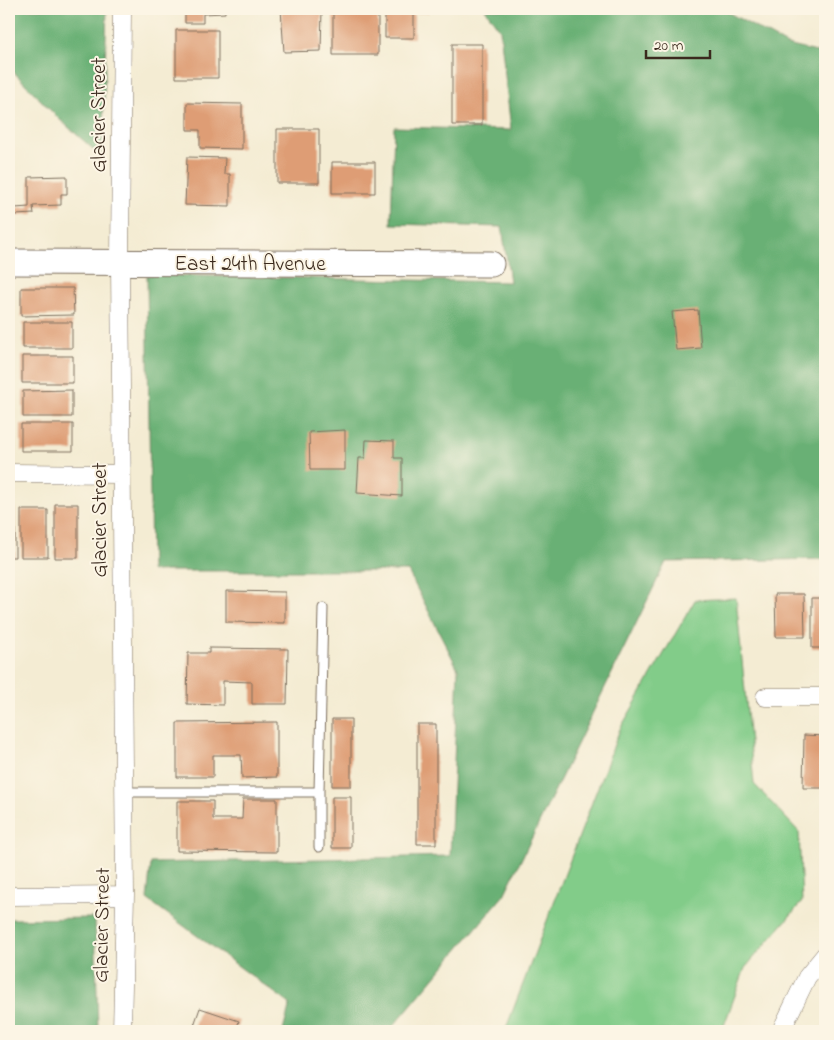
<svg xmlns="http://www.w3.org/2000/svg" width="834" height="1040" font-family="'Indie Flower',sans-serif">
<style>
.green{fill:#82cc89;stroke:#5e7b54}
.forest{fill:#69b075;stroke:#526d4a}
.building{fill:#de9d74}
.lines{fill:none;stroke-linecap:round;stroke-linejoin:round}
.lane-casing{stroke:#7c6e5d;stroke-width:11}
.street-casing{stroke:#7c6e5d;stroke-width:19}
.secondary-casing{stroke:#7c6e5d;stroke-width:27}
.lane{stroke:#fff;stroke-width:9}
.street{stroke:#fff;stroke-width:18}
.secondary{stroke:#fff;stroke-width:25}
.labels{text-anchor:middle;stroke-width:4;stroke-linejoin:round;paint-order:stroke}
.street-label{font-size:21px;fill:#3b2a1e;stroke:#fcf5e5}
</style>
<rect width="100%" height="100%" fill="#fcf5e5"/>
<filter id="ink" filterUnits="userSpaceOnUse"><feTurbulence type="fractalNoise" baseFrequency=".02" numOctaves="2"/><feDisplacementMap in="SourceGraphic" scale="10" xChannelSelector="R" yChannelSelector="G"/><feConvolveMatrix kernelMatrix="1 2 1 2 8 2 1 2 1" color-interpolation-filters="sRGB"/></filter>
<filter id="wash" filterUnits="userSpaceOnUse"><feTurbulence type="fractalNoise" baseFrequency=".0096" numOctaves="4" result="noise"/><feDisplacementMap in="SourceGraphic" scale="20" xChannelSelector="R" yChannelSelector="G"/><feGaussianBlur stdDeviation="1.12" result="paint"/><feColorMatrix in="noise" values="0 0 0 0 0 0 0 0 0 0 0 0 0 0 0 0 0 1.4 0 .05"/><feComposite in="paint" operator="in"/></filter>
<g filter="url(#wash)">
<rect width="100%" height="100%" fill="#f4ecd3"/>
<!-- green -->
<path class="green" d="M736,598L754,784L799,832L802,902L745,968L722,1031H505L620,729L695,600Z"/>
<!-- forest -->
<path class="forest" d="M9,9H107L102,157L58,118L9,67Z
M485,9H722L787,45L825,54V559L666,562L504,895L389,1031H283L290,1004L147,899L151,863L450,856L458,669L408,571H151L147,275L510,282L502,227L391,224L394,127L511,130L500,30Z
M95,918L98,1031H9V919Z"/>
<g id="blocks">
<!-- building -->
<path class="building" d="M185,9H225V13L203,14V23H185Z
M281,9H322L321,51L284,52Z
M333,9H378V55H333Z
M385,9H428V13H414V38H385Z
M176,30H218V78H176Z
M452,44H482V125H452Z
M187,103L242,104V149L200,148V130H187Z
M277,129H319V183H277Z
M187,157L225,158L224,174H230V206L185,205Z
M332,162H375V193H332Z
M67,176V194H61V205L33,206L34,214L15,215V208L29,207V177Z
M21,288H73L74,315L21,316Z
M698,310L701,348L676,350L672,312Z
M23,322H72V348H23Z
M22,356H73V383H22Z
M72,390V417H23V391Z
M21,424H73V451H21Z
M345,430V470H310L309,432Z
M366,440L394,441V458H402V496L357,493L359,458H365Z
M55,504H78V558H55Z
M9,508H15V557H9Z
M21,510H48V557H21Z
M226,591L285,592V623L226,622Z
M775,594H804L805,637H776Z
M812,598H825V648H812Z
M209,648L288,649L287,704H252V682L223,681V705L187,704L188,653H209Z
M332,719H351V786H332Z
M277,722V777L242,778L241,755H213V777H177V723Z
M417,724H436V844H417Z
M804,735L825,736V788H803Z
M332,797H351V848H332Z
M243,799H277V852L177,851V801H213V819H242Z
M200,1008L239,1021L236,1031H192Z"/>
</g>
</g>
<g filter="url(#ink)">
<use href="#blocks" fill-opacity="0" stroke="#7c6e5d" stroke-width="1"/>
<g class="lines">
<!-- lane casing -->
<g class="lane-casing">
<path id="lane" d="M124,792H319L323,608
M319,847V792"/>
</g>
<!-- street casing -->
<g class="street-casing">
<path id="street" d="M122,9L120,263L125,895L122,1031
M9,473L121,474
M765,697H825
M9,896L125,895
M781,1031L807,977L825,955"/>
</g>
<!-- secondary casing -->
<g class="secondary-casing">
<path id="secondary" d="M9,262L491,264"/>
</g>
<!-- lane -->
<use href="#lane" class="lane"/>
<!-- street -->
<use href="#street" class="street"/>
<!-- secondary -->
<use href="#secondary" class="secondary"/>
</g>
</g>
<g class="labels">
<!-- street labels -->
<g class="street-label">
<text transform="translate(98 115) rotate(-90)" y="7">Glacier Street</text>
<text x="250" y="270">East 24th Avenue</text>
<text transform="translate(99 520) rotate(-90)" y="7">Glacier Street</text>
<text transform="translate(101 925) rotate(-89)" y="7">Glacier Street</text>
</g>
</g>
<!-- margin -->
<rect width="834" height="1040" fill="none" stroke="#fcf5e5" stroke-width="30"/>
<!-- scale -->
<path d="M646 50v8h64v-8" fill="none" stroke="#3b2a1e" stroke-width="2.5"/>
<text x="654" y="50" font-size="15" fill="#3b2a1e" stroke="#fcf5e5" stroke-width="4" paint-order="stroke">20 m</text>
</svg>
